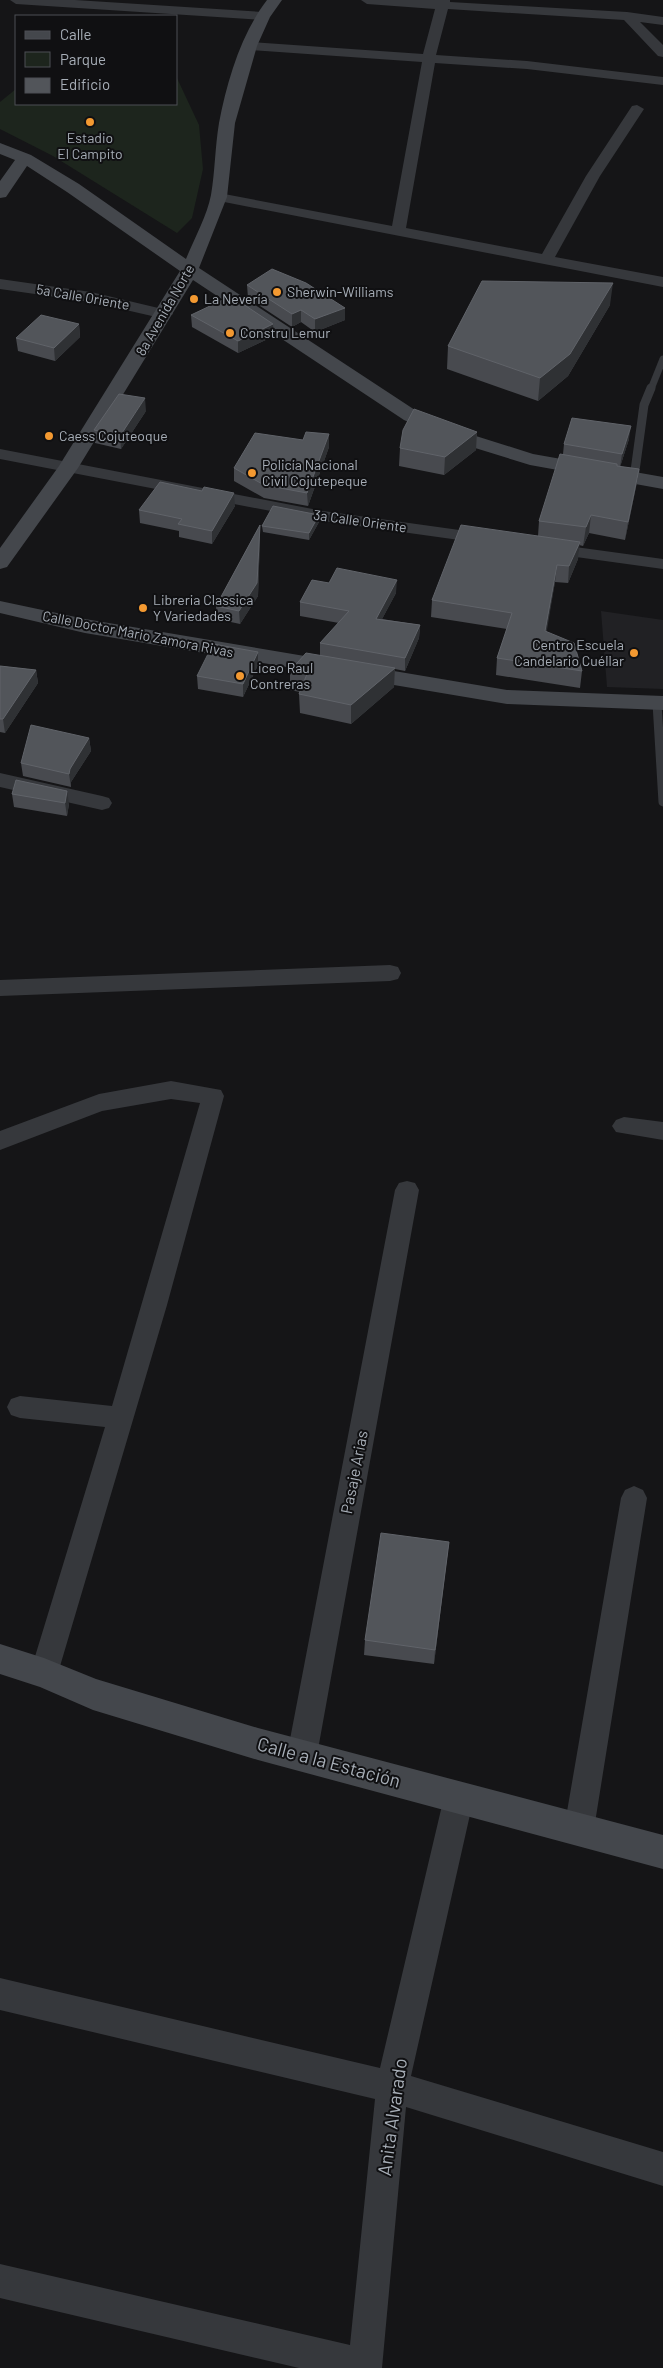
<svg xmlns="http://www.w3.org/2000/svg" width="663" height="2368" font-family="Barlow,sans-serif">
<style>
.built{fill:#212124}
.green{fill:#1d251d}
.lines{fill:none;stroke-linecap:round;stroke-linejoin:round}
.lane-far1{stroke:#36383c;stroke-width:7}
.lane{stroke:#36383c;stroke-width:9}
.street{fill:#36383c;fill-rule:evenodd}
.secondary{fill:#44474c;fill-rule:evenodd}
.wall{fill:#484a4f}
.shaded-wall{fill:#2f3134}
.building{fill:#52555a;stroke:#606369}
.poi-dot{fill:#f39931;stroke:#101012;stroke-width:2}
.labels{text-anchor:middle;stroke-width:4;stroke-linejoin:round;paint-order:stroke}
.far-poi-label{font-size:14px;fill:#a7aeb7;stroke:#101012;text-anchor:start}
.far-street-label{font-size:14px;fill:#a7aeb7;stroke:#101012}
.street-label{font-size:16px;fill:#a7aeb7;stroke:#101012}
.near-street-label{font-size:19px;fill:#a7aeb7;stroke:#101012}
</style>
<rect width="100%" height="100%" fill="#151517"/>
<!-- built -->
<path class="built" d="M601,611L663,620V689L607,687Z"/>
<!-- green -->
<path class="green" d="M176,76L199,125L203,169L192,218L177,233L53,156L0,129V102L16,89V104H176Z"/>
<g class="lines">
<!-- lane-far1 -->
<path class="lane-far1" d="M651,389L663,359"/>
<!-- lane -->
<path class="lane" d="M634,478L644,405L651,388
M657,703L663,802"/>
<!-- street -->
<path class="street" d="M10,0H75L263,12L269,16L263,20L16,4Z
M361,0H450V2L627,12L663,17V25L640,22L663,45V57L658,56L624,20L448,9L436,55L527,61L663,77V85L527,69L435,63L406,228L542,254L586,176L632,106L637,105L644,109L600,176L555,257L663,277V287L214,200L212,197L214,194L219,193L392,226L422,62L249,50L242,46L249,42L423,54L435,9L367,4Z
M0,279L91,292L171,311L173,314L165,319L91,302L0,289Z
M0,449L323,511L488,534L494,535L497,539L494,543L488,544L323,521L0,459Z
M546,543L663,559V569L540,552L537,548L540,544Z
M0,773L102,796L109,798L112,803L109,808L102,810L0,787Z
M390,965L398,967L401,973L398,979L390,981L0,996V980Z
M171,1081L221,1090L224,1096L167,1305L58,1673L54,1682L44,1686L34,1682L30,1673L105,1427L20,1418L11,1415L7,1407L11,1399L20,1396L112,1406L200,1103L171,1099L102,1111L0,1150V1131L99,1094Z
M624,1117L663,1122V1140L616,1132L612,1126L616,1120Z
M407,1181L415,1183L419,1190L317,1755L312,1765L302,1769L292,1765L287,1755L395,1190L399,1183Z
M634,1486L643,1490L647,1498L594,1829L590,1839L579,1844L568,1839L564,1829L621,1498L625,1490Z
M459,1783L469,1787L474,1797L411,2076L663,2152V2186L406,2107L382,2368H299L0,2298V2264L350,2345L375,2099L0,2010V1978L380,2068L444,1797L449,1787Z"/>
<!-- secondary -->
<path class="secondary" d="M267,0H282L270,17L257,46L235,123L227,197L199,268L418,412L460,431L533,454L663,477V489L530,465L446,439L404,420L193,280L78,468L7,567L0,569V548L59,466L180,271L67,192L27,166L6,197L0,198V181L15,160L0,154V143L31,155L79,184L186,259C194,239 207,216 211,195C215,171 215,147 219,123C227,81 241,34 267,0Z
M0,601L85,619L507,690L663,696V710L507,704L85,633L0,613Z
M0,1644L44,1658L96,1679L258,1728L663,1835V1869L258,1760L93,1710L40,1687L0,1674Z"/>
</g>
<!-- wall -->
<path class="wall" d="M247,285L345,320L315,332L301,322L292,327L248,298Z
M610,305L568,376L538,401L447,369L448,346Z
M191,315L273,324L274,336L238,353L192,327Z
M79,324L80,337L55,361L18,351L16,338Z
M146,411L121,449L95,443L94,430Z
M477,432L476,450L444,475L399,466L400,448Z
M629,439L620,467L639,469L636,487L625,540L589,533L583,546L579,545L578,559L568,583L555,582L546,631L582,671L580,688L496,675L497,658L507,629L431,617L432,600L538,536L539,521L563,454L564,444Z
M329,447L308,506L264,498L234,481V468Z
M202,491L235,506L212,544L179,537V531L140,523L139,510Z
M319,522L309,540L263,532L262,526Z
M260,525V537L258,596L240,624L217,619L216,606Z
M396,593L382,619L420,625L419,638L405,671L395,669L394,687L351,724L300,713L299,694L300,692L290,690V671L320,656V643L339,623L300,616V602Z
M258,652V665L243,697L198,689L197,676Z
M0,666L36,670L38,683L5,733L0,732Z
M89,738L91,751L71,782V787L23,776L21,763Z
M16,780L69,804L67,816L14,807L12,794Z
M449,1542L434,1664L364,1655L365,1640Z"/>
<!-- shaded-wall -->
<path class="shaded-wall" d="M613,283L610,305L568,376L538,401L540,378Z
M345,308V320L315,332V319Z
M301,310V322L292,327V314Z
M79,324L80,337L55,361L54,348Z
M273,324L274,336L238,353V341Z
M145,398L146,411L121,449L120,436Z
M631,426L629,439L620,467L622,454Z
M477,432L476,450L444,475L445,457Z
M329,434V447L308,506L307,493Z
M639,469L636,487L625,540L628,522Z
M234,493L235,506L212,544V531Z
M319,515V522L309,540V533Z
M591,515L589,533L583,546L586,527Z
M260,525V537L258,596L240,624L239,611Z
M580,542L578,559L568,583L569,566Z
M557,565L555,582L544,648L545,631Z
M397,580L396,593L375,632L376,619Z
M420,625L419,638L405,671V658Z
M258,652V665L243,697V684Z
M395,668L394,687L351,724V705Z
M36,670L38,683L5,733L3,719Z
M89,738L91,751L71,782V787L69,774L70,769Z
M67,791L69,804L67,816L65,803Z
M449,1542L447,1557L434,1664L435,1650Z"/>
<!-- building -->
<path class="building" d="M272,269L306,283L345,308L315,319L301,310L292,314L247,285Z
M482,281L613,283L570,354L540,378L448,346Z
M231,296L273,324L238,341L191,315Z
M41,315L79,324L54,348L16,338Z
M119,394L145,398L120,436L94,430Z
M414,409L477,432L445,457L400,448L403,430Z
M572,418L631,426L622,454L564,444Z
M306,432L329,434L307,493L264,485L234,468L255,433L303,440Z
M560,454L617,464V466L639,469L628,522L591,515L586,527L539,521Z
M160,482L202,491L204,487L234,493L212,531L178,524L182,519L139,510Z
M273,506L319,515L309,533L262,526Z
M260,525L257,583L239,611L216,606Z
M461,525L580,542L569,566L557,565L545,631L574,643L582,671L497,658L512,613L432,600Z
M337,568L397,580L376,619L420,625L405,658L320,643L349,611L300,602L312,580L329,583Z
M213,644L258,652L243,684L197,676Z
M306,653L395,668L351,705L299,694L307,674L290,671Z
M0,666L36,670L3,719H0Z
M31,725L89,738L70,769L69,774L21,763Z
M16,780L67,791L65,803L12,794Z
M381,1533L449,1542L435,1650L365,1640Z"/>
<!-- markers -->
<g class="poi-dot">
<circle cx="90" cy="122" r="5"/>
<circle cx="277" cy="292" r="5"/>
<circle cx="194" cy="299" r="5"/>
<circle cx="230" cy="333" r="5"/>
<circle cx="49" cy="436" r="5"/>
<circle cx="252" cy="473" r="5"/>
<circle cx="143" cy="608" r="5"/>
<circle cx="634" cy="653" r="5"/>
<circle cx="240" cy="676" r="5"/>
</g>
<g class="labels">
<!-- far-poi labels -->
<g class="far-poi-label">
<text x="90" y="143" text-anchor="middle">Estadio<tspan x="90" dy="16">El Campito</tspan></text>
<text x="287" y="297">Sherwin-Williams</text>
<text x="204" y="304">La Nevería</text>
<text x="240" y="338">Constru Lemur</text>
<text x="59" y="441">Caess Cojuteoque</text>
<text x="262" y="470">Policía Nacional<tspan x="262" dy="16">Civil Cojutepeque</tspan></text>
<text x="153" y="605">Libreria Classica<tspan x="153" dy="16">Y Variedades</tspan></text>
<text x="624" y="650" text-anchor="end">Centro Escuela<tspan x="624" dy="16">Candelario Cuéllar</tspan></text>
<text x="250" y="673">Liceo Raul<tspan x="250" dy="16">Contreras</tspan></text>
</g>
<!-- far-street labels -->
<g class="far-street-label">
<text transform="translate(83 297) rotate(10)" y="5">5a Calle Oriente</text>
<text transform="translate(165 310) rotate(-60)" y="5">8a Avenida Norte</text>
<text transform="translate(360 521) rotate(8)" y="5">3a Calle Oriente</text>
<text transform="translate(138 634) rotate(11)" y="5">Calle Doctor Mario Zamora Rivas</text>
</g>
<!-- street labels -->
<g class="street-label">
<text transform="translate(354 1472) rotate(-79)" y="6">Pasaje Arias</text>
</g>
<!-- near-street labels -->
<g class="near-street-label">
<text transform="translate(329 1762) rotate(15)" y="7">Calle a la Estación</text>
<text transform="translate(392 2117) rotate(-82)" y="7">Anita Alvarado</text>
</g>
</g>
<!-- legend -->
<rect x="15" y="15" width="162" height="90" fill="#101012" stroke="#4c4f54"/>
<rect x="25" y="31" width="25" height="8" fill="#44474c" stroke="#4c4f54"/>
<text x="60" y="40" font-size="15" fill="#a7aeb7">Calle</text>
<rect x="25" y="52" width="25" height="15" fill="#1d251d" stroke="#4c4f54"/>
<text x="60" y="65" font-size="15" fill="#a7aeb7">Parque</text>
<rect x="25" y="78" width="25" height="15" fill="#52555a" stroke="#4c4f54"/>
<text x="60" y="90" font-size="15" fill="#a7aeb7">Edificio</text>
</svg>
